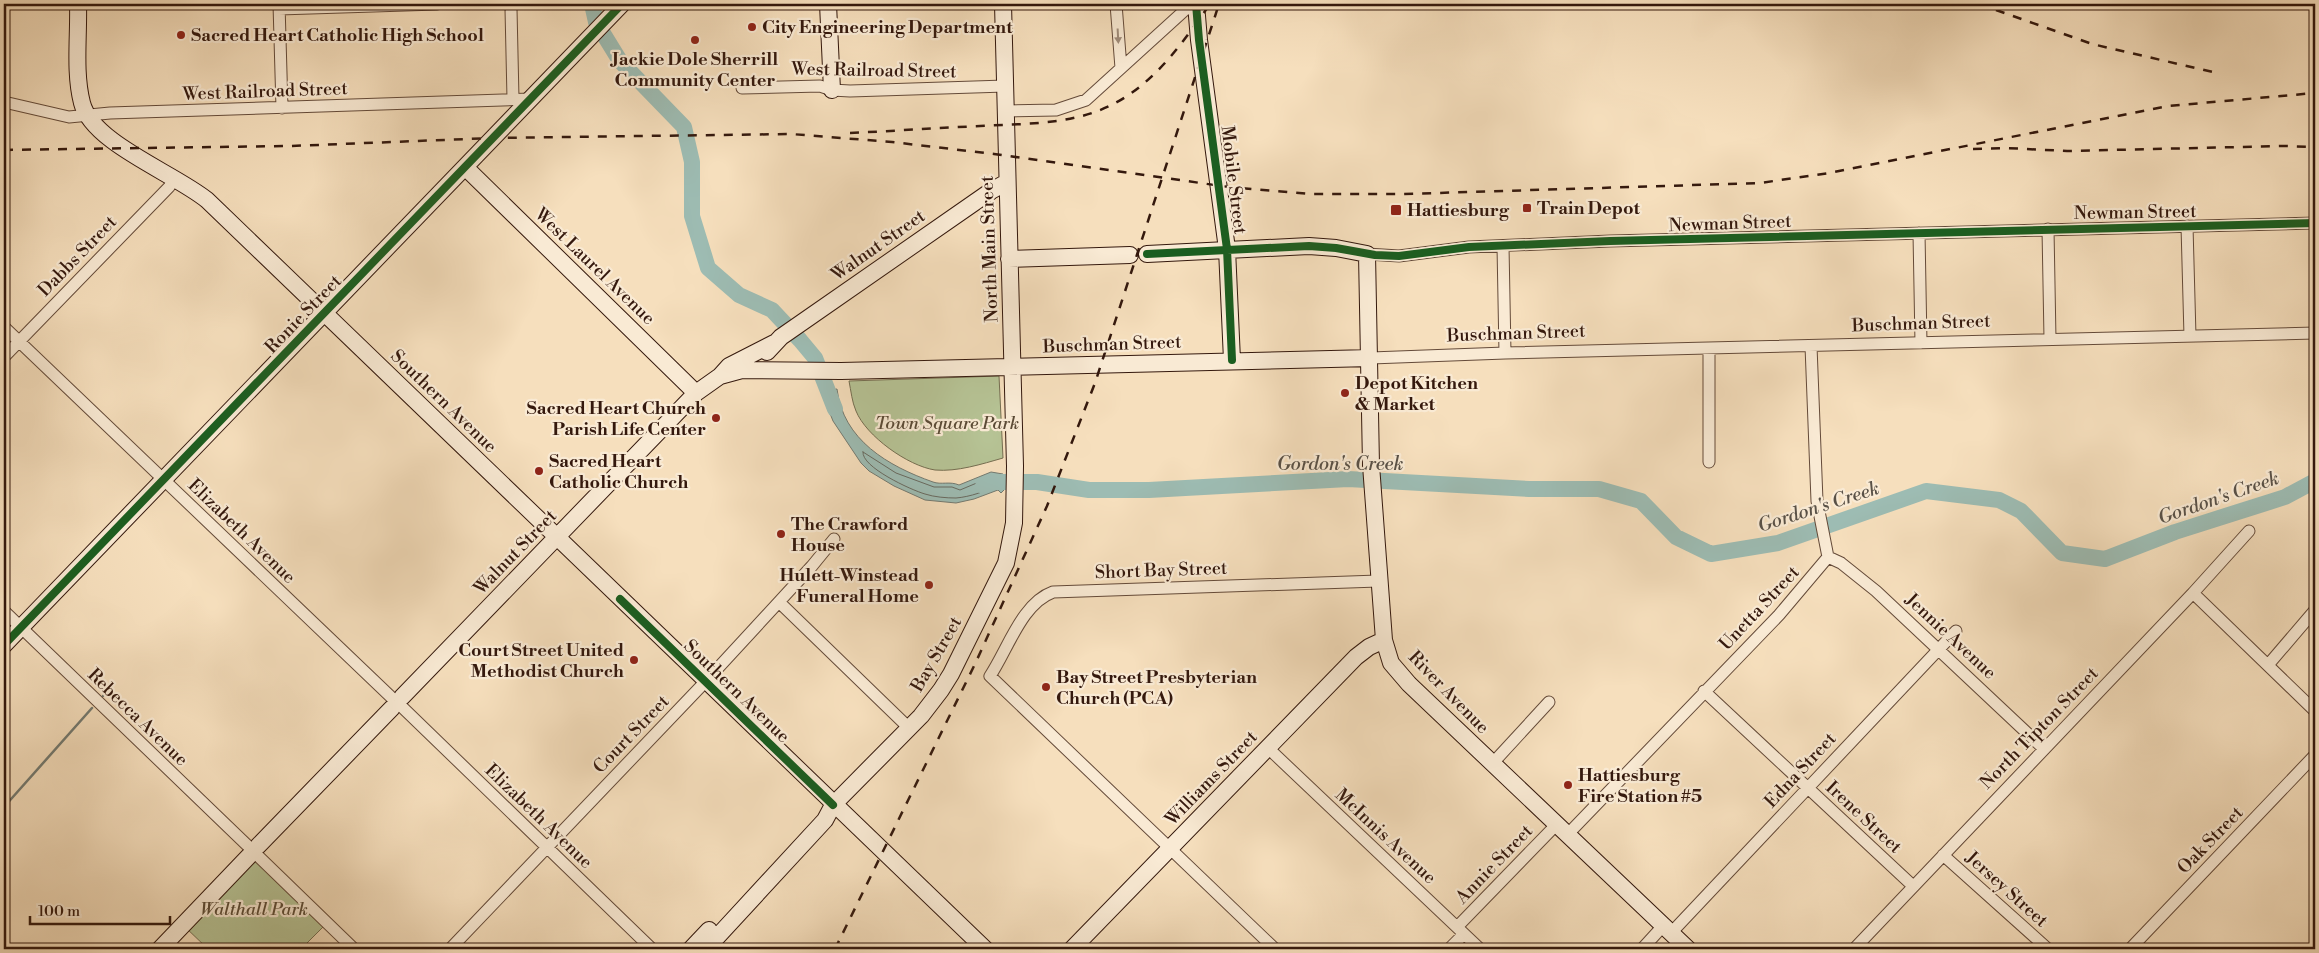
<svg xmlns="http://www.w3.org/2000/svg" width="2319" height="953" font-family="'Libre Bodoni',serif">
<style>
.green{fill:#b6c395;stroke:#756e51}
.water{fill:#9dbcb3;stroke:#737a71}
.lines{fill:none;stroke-linecap:round;stroke-linejoin:round}
.shore{stroke:#686a60;stroke-width:1}
.stream{stroke:#737a71;stroke-width:2.5}
.river{stroke:#9dbcb3;stroke-width:16}
.street-casing{stroke:#644a39;stroke-width:13}
.secondary-casing{stroke:#34180d;stroke-width:18}
.street{stroke:#f9ead4;stroke-width:11}
.secondary{stroke:#f9ead4;stroke-width:16}
.rail{stroke:#34180d;stroke-width:2.5;stroke-dasharray:9 9;stroke-linecap:butt}
.cycleway-casing{stroke:#f9ead4;stroke-width:11}
.cycleway{stroke:#1b5e20;stroke-width:8}
.oneway{fill:#a08c7a}
.poi-dot{fill:#8f2418;stroke:#f9ead4;stroke-width:2}
.labels{text-anchor:middle;stroke-width:4.5;stroke-linejoin:round;paint-order:stroke}
.poi-label{font-size:18px;font-weight:bold;fill:#34180d;stroke:#f9ead4;text-anchor:start}
.street-label{font-size:18px;fill:#34180d;stroke:#f9ead4}
.park-label{font-size:18px;font-style:italic;fill:#5b4b36;stroke:#f9ead4}
.water-label{font-size:19px;font-style:italic;fill:#595147;stroke:#f9ead4}
</style>
<rect width="100%" height="100%" fill="#f6dfbd"/>
<filter id="stains"><feTurbulence type="fractalNoise" baseFrequency=".004" numOctaves="4"/><feColorMatrix values="0 0 0 0 .2 0 0 0 0 .09 0 0 0 0 .02 0 0 0 .5 -.17"/></filter>
<radialGradient id="worn" r=".72"><stop offset=".6" stop-color="#630" stop-opacity="0"/><stop offset="1" stop-color="#630" stop-opacity=".3"/></radialGradient>
<!-- green -->
<path class="green" d="M999,376L1003,458C982,464 957,472 935,470C908,466 866,436 856,411C852,402 851,391 849,381Z
M249,856L327,923L301,949H208L183,925Z"/>
<!-- water -->
<path class="water" d="M837,389C843,440 888,466 933,482C941,485 950,481 959,485L991,472L1003,474L1004,490L1001,493L998,490L974,499L956,503L925,500L894,486L869,471L861,463L833,421L821,391Z"/>
<g class="lines">
<!-- shore -->
<path class="shore" d="M863,452L896,473L934,487H952L960,490L991,477L998,478L999,483C989,491 969,497 956,498C946,498 934,497 925,494C911,490 861,467 863,452Z"/>
<!-- stream -->
<path class="stream" d="M103,696L114,684
M4,807L92,708"/>
<!-- river -->
<path class="river" d="M592,4L596,22L620,61L684,127L692,162V216L708,268L739,295L772,310L800,340L815,358L835,409
M983,486L991,482H1037L1089,490H1149L1348,479L1529,489H1599L1641,501L1676,537L1711,554L1778,543L1926,491L1999,500L2021,511L2062,553L2105,559L2175,532L2285,497L2315,481"/>
<!-- street casing -->
<g class="street-casing">
<path id="street" d="M279,4L282,108
M509,4L511,9L513,99
M1116,4L1121,68
M279,9L437,4
M742,88L820,86L832,90L850,91L1005,86
M4,102L69,117L110,113L530,99
M1006,111L1056,110L1086,100L1185,10L1196,5
M2187,226L2190,336
M2048,229L2050,339
M1919,233L1921,343
M1503,246L1505,353
M1367,254L1399,256L1469,247L1610,241L2315,223
M4,327L391,697
M1709,348V462
M4,357L169,187L175,178
M1371,358L1505,353L2315,333
M1828,557L1841,563L1876,591L2043,748
M2193,593L2315,711
M779,602L909,728
M4,611L249,847
M2268,665L2315,610
M1704,691L1913,886
M402,707L652,949
M1268,748L1480,949
M1492,764L1549,702
M1567,835L1779,615L1828,557L1817,501L1811,346
M1943,855L2048,949
M258,856L354,949
M1457,927L1556,825
M1671,933L1956,631
M450,949L706,681L812,566L834,539
M1275,949L990,676C1008,649 1022,603 1053,592L1378,581
M1449,949L1464,934
M1642,949L1663,926
M1854,949L2193,593L2249,531
M2130,949L2315,755"/>
</g>
<!-- secondary casing -->
<g class="secondary-casing">
<path id="secondary" d="M78,4C79,36 74,72 82,103C92,143 174,173 207,200L985,949
M828,4L832,90
M1196,4L1199,40L1227,249L1232,360
M466,168L696,393
M1147,254L1309,246L1336,248L1367,254L1371,465L1384,640L1391,663L1409,684L1688,949
M1009,259L1130,255
M767,352L781,337L991,191L1007,182
M720,376L742,370L841,371L1371,358
M4,645L622,4
M402,697L696,393L720,376L729,366L774,343
M258,846L392,708
M160,949L249,856
M691,949L709,930
M706,949L825,820L833,805L921,716L941,690L951,674L1006,563L1014,523L1015,466L1003,4
M1072,949L1356,657L1369,647L1384,640"/>
</g>
<!-- street -->
<use href="#street" class="street"/>
<!-- secondary -->
<use href="#secondary" class="secondary"/>
<!-- rail -->
<path class="rail" d="M1979,4L2092,44L2217,73
M850,133C893,131 936,128 980,126C1031,123 1082,126 1127,96C1162,73 1186,38 1210,4
M1973,149L2006,148L2067,151L2284,146L2315,147
M4,150L291,146L493,138L791,134L892,142L994,154L1229,187L1310,194H1404L1760,183L1829,173L2168,106L2315,93
M835,949L975,664L1047,506L1095,383L1219,4"/>
<!-- cycleway casing -->
<g class="cycleway-casing">
<path id="cycleway" d="M1196,4L1199,40L1227,249L1232,360
M1147,254L1309,246L1336,248L1375,255L1399,256L1469,247L1610,241L2315,223
M620,599L833,805
M4,645L622,4"/>
</g>
<!-- cycleway -->
<use href="#cycleway" class="cycleway"/>
</g>
<!-- one-way arrows -->
<defs><path id="oneway-solid" d="M-6-.8H1V-3.2L6.5 0L1 3.2V.8H-6Z" transform="scale(1.25)"/></defs>
<use class="oneway" href="#oneway-solid" transform="translate(1118 36) rotate(87)"/>
<!-- markers -->
<g class="poi-dot">
<circle cx="752" cy="27" r="5"/>
<circle cx="181" cy="35" r="5"/>
<circle cx="695" cy="40" r="5"/>
<rect x="1522" y="203" width="10" height="10" rx="2.5"/>
<rect x="1390" y="204" width="12" height="12" rx="2.5"/>
<circle cx="1345" cy="393" r="5"/>
<circle cx="716" cy="418" r="5"/>
<circle cx="539" cy="471" r="5"/>
<circle cx="781" cy="534" r="5"/>
<circle cx="929" cy="585" r="5"/>
<circle cx="634" cy="660" r="5"/>
<circle cx="1046" cy="687" r="5"/>
<circle cx="1568" cy="785" r="5"/>
</g>
<g class="labels">
<!-- poi labels -->
<g class="poi-label">
<text x="762" y="33">City Engineering Department</text>
<text x="191" y="41">Sacred Heart Catholic High School</text>
<text x="695" y="65" text-anchor="middle">Jackie Dole Sherrill<tspan x="695" dy="21">Community Center</tspan></text>
<text x="1537" y="214">Train Depot</text>
<text x="1407" y="216">Hattiesburg</text>
<text x="1355" y="389">Depot Kitchen<tspan x="1355" dy="21">&amp; Market</tspan></text>
<text x="706" y="414" text-anchor="end">Sacred Heart Church<tspan x="706" dy="21">Parish Life Center</tspan></text>
<text x="549" y="467">Sacred Heart<tspan x="549" dy="21">Catholic Church</tspan></text>
<text x="791" y="530">The Crawford<tspan x="791" dy="21">House</tspan></text>
<text x="919" y="581" text-anchor="end">Hulett-Winstead<tspan x="919" dy="21">Funeral Home</tspan></text>
<text x="624" y="656" text-anchor="end">Court Street United<tspan x="624" dy="21">Methodist Church</tspan></text>
<text x="1056" y="683">Bay Street Presbyterian<tspan x="1056" dy="21">Church (PCA)</tspan></text>
<text x="1578" y="781">Hattiesburg<tspan x="1578" dy="21">Fire Station #5</tspan></text>
</g>
<!-- street labels -->
<g class="street-label">
<text transform="translate(874 70) rotate(1)" y="6">West Railroad Street</text>
<text transform="translate(265 91) rotate(-2)" y="6">West Railroad Street</text>
<text transform="translate(1234 180) rotate(83)" y="6">Mobile Street</text>
<text transform="translate(2135 212) rotate(-1)" y="6">Newman Street</text>
<text transform="translate(1730 223) rotate(-2)" y="6">Newman Street</text>
<text transform="translate(878 245) rotate(-35)" y="6">Walnut Street</text>
<text transform="translate(989 249) rotate(-92)" y="6">North Main Street</text>
<text transform="translate(77 256) rotate(-46)" y="6">Dabbs Street</text>
<text transform="translate(595 266) rotate(44)" y="6">West Laurel Avenue</text>
<text transform="translate(303 314) rotate(-46)" y="6">Ronie Street</text>
<text transform="translate(1921 323) rotate(-2)" y="6">Buschman Street</text>
<text transform="translate(1516 333) rotate(-2)" y="6">Buschman Street</text>
<text transform="translate(1112 344) rotate(-2)" y="6">Buschman Street</text>
<text transform="translate(444 401) rotate(44)" y="6">Southern Avenue</text>
<text transform="translate(242 531) rotate(44)" y="6">Elizabeth Avenue</text>
<text transform="translate(515 552) rotate(-46)" y="6">Walnut Street</text>
<text transform="translate(1161 570) rotate(-2)" y="6">Short Bay Street</text>
<text transform="translate(1759 608) rotate(-47)" y="6">Unetta Street</text>
<text transform="translate(1951 636) rotate(43)" y="6">Jennie Avenue</text>
<text transform="translate(936 654) rotate(-60)" y="6">Bay Street</text>
<text transform="translate(737 691) rotate(44)" y="6">Southern Avenue</text>
<text transform="translate(1449 692) rotate(46)" y="6">River Avenue</text>
<text transform="translate(138 717) rotate(44)" y="6">Rebecca Avenue</text>
<text transform="translate(2039 728) rotate(-46)" y="6">North Tipton Street</text>
<text transform="translate(631 734) rotate(-46)" y="6">Court Street</text>
<text transform="translate(1800 770) rotate(-47)" y="6">Edna Street</text>
<text transform="translate(1211 778) rotate(-46)" y="6">Williams Street</text>
<text transform="translate(539 816) rotate(44)" y="6">Elizabeth Avenue</text>
<text transform="translate(1864 817) rotate(43)" y="6">Irene Street</text>
<text transform="translate(1386 836) rotate(43)" y="6">McInnis Avenue</text>
<text transform="translate(2210 840) rotate(-46)" y="6">Oak Street</text>
<text transform="translate(1494 864) rotate(-46)" y="6">Annie Street</text>
<text transform="translate(2007 889) rotate(42)" y="6">Jersey Street</text>
</g>
<!-- park labels -->
<g class="park-label">
<text x="947" y="429">Town Square Park</text>
<text x="254" y="915">Walthall Park</text>
</g>
<!-- water labels -->
<g class="water-label">
<text x="1340" y="470">Gordon's Creek</text>
<text transform="translate(2218 497) rotate(-19)" y="7">Gordon's Creek</text>
<text transform="translate(1818 506) rotate(-18)" y="7">Gordon's Creek</text>
</g>
</g>
<!-- margin -->
<rect width="2319" height="953" fill="none" stroke="#f6dfbd" stroke-width="20"/>
<rect x="5" y="5" width="2309" height="943" fill="none" stroke="#34180d" stroke-width="2.5"/>
<rect x="10" y="10" width="2299" height="933" fill="none" stroke="#34180d"/>
<!-- scale -->
<path d="M30 916v8h140v-8" fill="none" stroke="#34180d" stroke-width="2.5"/>
<text x="38" y="916" font-size="15" fill="#34180d" stroke="#f9ead4" stroke-width="4" paint-order="stroke">100 m</text>
<rect width="100%" height="100%" filter="url(#stains)"/>
<rect width="100%" height="100%" fill="url(#worn)"/>
</svg>
